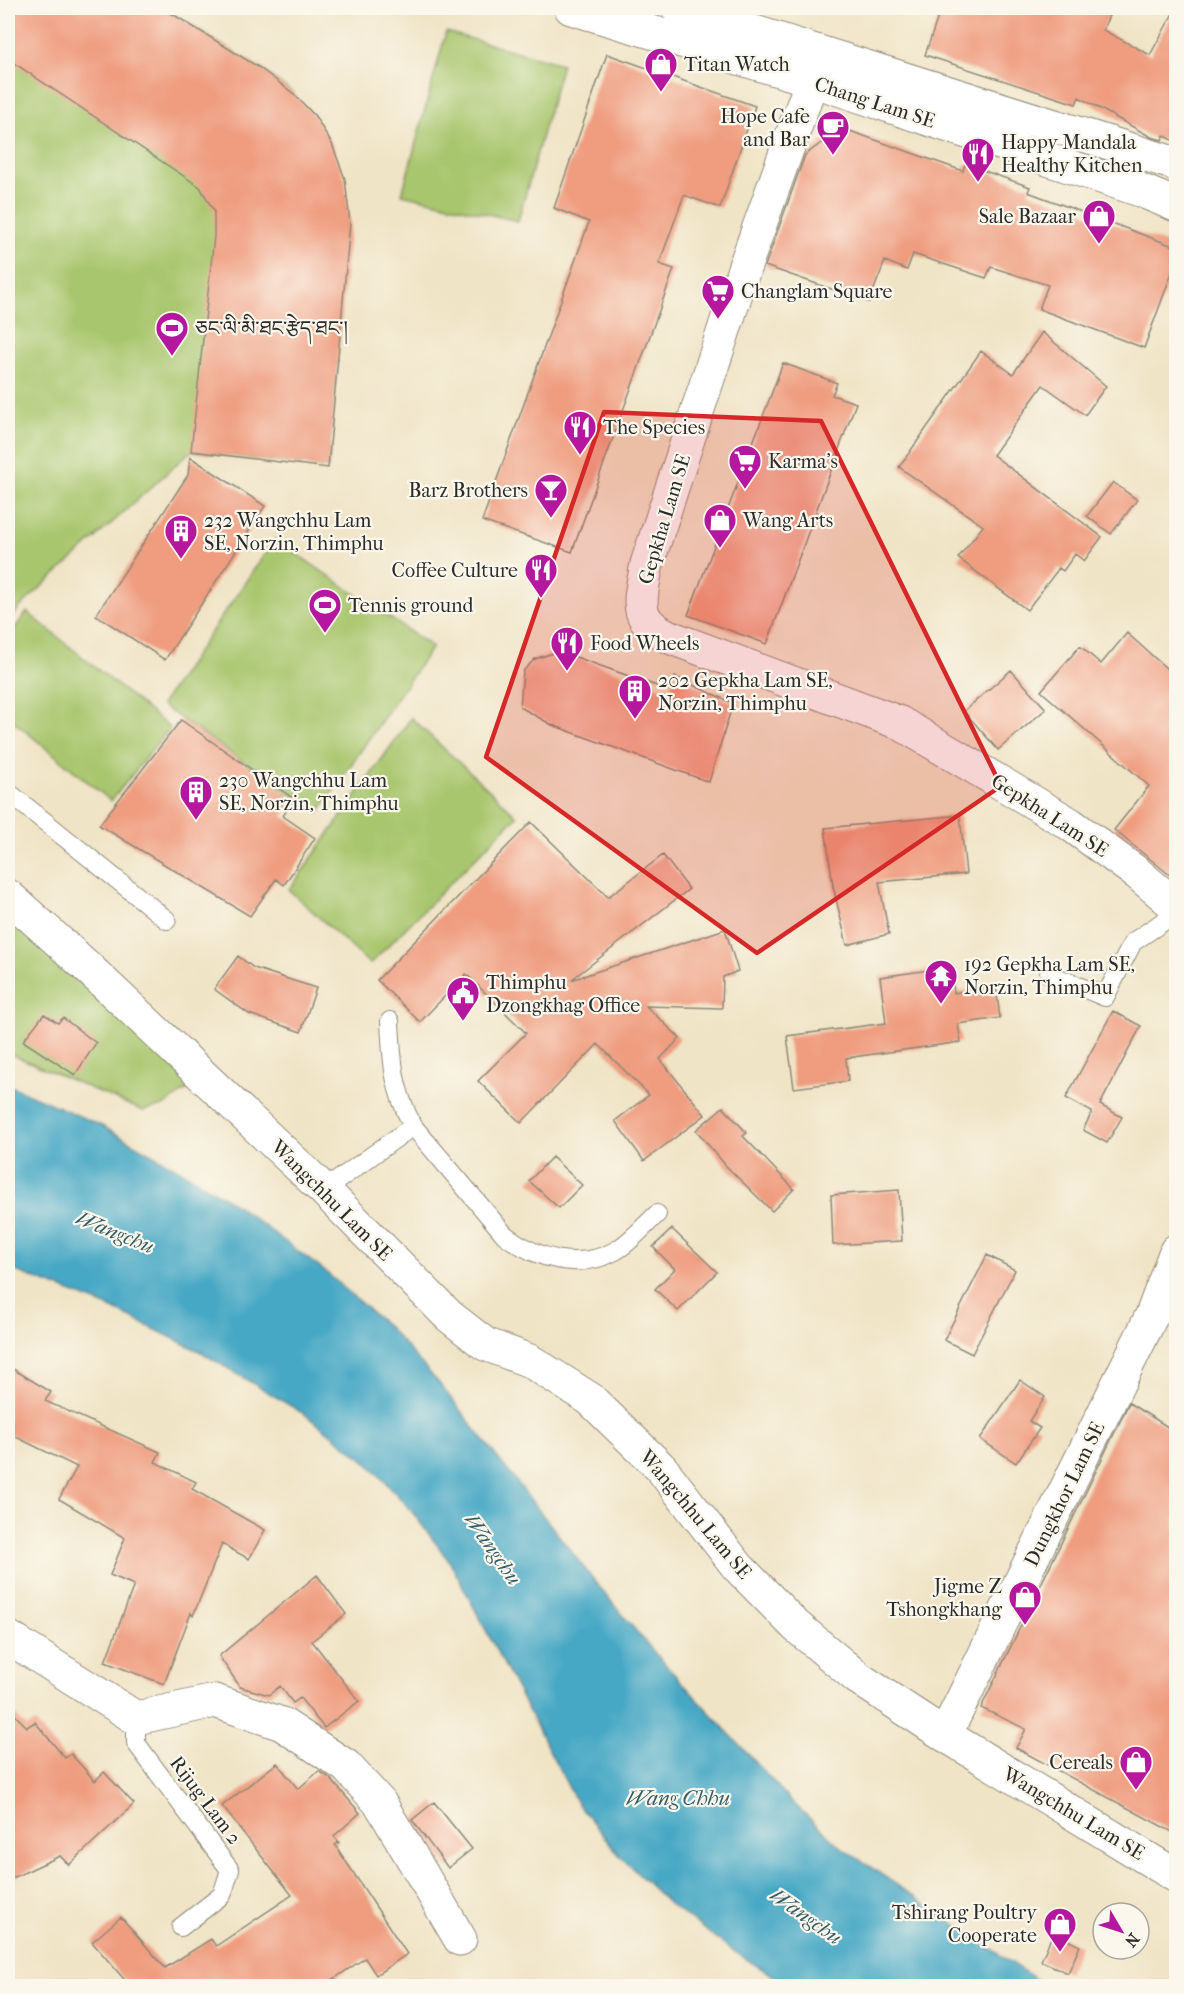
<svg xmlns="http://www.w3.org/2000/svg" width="1184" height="1994" font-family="'IM FELL French Canon','Noto Serif Tibetan',serif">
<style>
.green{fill:#a8c66d;stroke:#6a784c;stroke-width:1.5}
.water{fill:#46a8c5;stroke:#386a78;stroke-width:1.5}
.building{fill:#ef9c7f}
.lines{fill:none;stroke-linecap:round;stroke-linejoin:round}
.lane-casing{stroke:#8e8878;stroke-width:20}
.street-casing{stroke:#8e8878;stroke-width:35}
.secondary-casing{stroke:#8e8878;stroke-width:35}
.lane{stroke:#fff;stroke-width:18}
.street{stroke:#fff;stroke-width:33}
.secondary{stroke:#fff;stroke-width:33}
.marked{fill:#d62828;fill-opacity:0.2;stroke:#d62828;stroke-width:4.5;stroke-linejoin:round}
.labels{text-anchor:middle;stroke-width:4.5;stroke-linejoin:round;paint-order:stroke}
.poi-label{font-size:20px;fill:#2b2b2b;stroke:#fbf7ec;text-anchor:start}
.street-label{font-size:20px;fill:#2b2b2b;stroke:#fbf7ec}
.water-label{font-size:21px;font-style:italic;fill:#365d69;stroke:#fbf7ec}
</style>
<rect width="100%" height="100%" fill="#fbf7ec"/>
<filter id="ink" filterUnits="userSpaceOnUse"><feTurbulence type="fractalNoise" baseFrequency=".0167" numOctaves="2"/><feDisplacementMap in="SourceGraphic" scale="12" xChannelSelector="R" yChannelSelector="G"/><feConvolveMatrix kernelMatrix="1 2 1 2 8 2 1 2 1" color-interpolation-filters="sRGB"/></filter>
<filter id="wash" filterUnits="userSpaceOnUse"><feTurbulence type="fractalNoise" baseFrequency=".008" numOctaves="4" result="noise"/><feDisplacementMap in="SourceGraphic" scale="24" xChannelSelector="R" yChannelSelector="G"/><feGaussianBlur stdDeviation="1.35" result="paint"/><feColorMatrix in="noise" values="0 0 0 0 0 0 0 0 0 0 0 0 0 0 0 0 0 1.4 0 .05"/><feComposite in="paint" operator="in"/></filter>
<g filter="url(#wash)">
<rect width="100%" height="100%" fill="#f0e4c6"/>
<!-- green -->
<path class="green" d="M8,8H163L260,68L294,94L345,263L328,468L191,451L24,603L8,621Z
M446,32L562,64L518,221L402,194Z
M275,539L432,647L318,813L161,705Z
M27,612L170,728L111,801L8,717V637Z
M411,718L517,816L370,964L289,890Z
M8,916L194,1085L163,1106L143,1111L8,1053Z"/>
<!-- water -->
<path class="water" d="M8,1085L102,1126L180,1170L239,1207L327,1273L389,1328L438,1382L600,1588L654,1652L793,1803L841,1847L1046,1986H789L732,1950L668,1903L621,1857L577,1803L450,1562L410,1509L367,1462L306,1415L199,1351L109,1307L8,1268Z"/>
<g id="blocks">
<!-- building -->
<path class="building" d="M8,8H163L260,68L294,94L315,116L332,144L345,179L350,223L328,468L191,451L214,236V211L200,187L8,59Z
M941,8H1112L1103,30L1150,55L1176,8V142L1164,135L1162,140L1151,137L1079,97L1076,104L925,55Z
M607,54L755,106L720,208L684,195L659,264L674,269L572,552L482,521L589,222L554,208Z
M850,131L963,171L965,164L1030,187L1028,192L1176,247V262L1144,348L1039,309L1048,285L991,267L986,278L913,254L907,270L885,261L869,302L765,266L805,155L827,139Z
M1042,332L1106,386L1085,415L1043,385L993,455L1102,537L1084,561L1075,554L1063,571L1059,568L1027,610L958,558L983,526L899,467L981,351L1013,374Z
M783,363L837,383L832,395L856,403L767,644L688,615Z
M190,457L265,506L165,660L96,615L188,475Z
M1113,482L1137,500L1111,534L1087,516Z
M1127,633L1176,677V880L1114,830L1149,786L1041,691L1080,646L1101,664Z
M559,651L668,690L675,677L733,703L709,782L552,725L520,707L523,671L535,659Z
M1011,670L1046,709L998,750L964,711Z
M181,720L294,799L283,816L315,838L284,885L276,879L250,916L99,825Z
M960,815L966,874L879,882L889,934L847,945L833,886L825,828Z
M531,822L608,897L663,855L689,889L571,980L725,929L738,971L723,977L722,1008L646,1006L680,1038L660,1059L705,1115L644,1161L615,1121L649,1095L598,1044L521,1123L478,1081L526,1033L466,974L420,1022L377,980Z
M238,956L254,968L316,988L301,1032L249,1014L214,989Z
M951,967L954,993L996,986L1000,1018L958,1024L961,1042L846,1058L848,1081L794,1088L787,1036L886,1023L880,977Z
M1113,1011L1141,1026L1100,1105L1122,1117L1107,1143L1083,1130L1092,1112L1066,1098Z
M44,1014L58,1023L63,1018L96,1043L75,1075L23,1041Z
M723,1107L747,1133L743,1136L794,1189L772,1211L726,1166L696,1130Z
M552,1157L582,1185L559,1208L529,1181Z
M899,1190L902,1241L833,1245L831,1195Z
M672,1229L717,1272L678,1311L655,1289L675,1269L653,1247Z
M987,1255L1015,1270L972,1354L944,1340Z
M8,1366L51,1392L45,1401L160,1452L155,1462L196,1482L192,1489L265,1530L249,1559L222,1544L193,1616L191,1613L164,1684L105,1662L134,1585L110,1575L125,1538L59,1499L77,1467L8,1433Z
M1020,1380L1045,1397L1029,1421L1040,1428L1016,1463L980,1439Z
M1129,1403L1176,1432V1834L1016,1748L1026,1729L981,1708Z
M317,1575L346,1614L312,1641L359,1701L324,1728L300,1698L293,1703L280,1686L269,1695L240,1687L219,1656Z
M8,1708L27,1727L35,1722L65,1758L71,1754L95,1781L104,1772L134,1804L69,1865L60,1856L8,1880Z
M277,1763L298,1789L319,1771L330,1778L360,1813L334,1836L339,1842L335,1845L407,1954L376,1975L365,1958L323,1986H130L92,1942L121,1917L165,1968L211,1939L216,1946L292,1895L222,1806Z
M434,1802L472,1849L448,1868L412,1820Z
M1053,1933L1080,1946L1068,1973L1041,1961Z"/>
</g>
</g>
<g filter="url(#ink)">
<use href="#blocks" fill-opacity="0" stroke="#8e8878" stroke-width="1.5"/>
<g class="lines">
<!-- lane casing -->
<g class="lane-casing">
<path id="lane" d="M8,792L167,920
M1049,974L1105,997L1133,942L1176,913
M390,1021C392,1062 393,1089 413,1126L505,1235C537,1259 578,1271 615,1251C630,1243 644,1226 657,1214
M324,1190L413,1126
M136,1718V1743L230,1870L222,1895L181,1927"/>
</g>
<!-- street casing -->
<g class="street-casing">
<path id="street" d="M812,80L744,269L647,564C640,601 631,620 672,638L900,723L1070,824L1137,873L1176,906
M8,1637L136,1718L215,1701L282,1724L346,1766L380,1803L460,1939
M945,1735L1152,1315L1176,1251"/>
</g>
<!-- secondary casing -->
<g class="secondary-casing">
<path id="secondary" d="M571,8L812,80L1140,190L1176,205
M678,8L1176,164
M8,896L84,964L324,1190L449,1316L485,1344L530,1361L590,1399L661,1468L738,1567L796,1626L858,1678L945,1735L1176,1876"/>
</g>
<!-- lane -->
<use href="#lane" class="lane"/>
<!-- street -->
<use href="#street" class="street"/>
<!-- secondary -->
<use href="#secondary" class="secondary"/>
</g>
</g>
<!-- marked area -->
<path class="marked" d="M604,412L821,421L1001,786L757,953L486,757Z"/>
<!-- icons -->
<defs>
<g id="shop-pin" transform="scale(1.725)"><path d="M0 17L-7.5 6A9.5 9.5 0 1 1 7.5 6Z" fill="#b5179e" stroke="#fbf7ec"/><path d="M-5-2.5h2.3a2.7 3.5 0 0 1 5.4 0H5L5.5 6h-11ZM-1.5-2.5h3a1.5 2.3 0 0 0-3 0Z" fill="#fff"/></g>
<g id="cafe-pin" transform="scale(1.725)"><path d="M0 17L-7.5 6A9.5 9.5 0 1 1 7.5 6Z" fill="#b5179e" stroke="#fbf7ec"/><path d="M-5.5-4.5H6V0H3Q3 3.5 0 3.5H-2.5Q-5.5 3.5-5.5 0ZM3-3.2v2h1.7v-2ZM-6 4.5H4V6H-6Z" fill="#fff"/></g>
<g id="restaurant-pin" transform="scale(1.725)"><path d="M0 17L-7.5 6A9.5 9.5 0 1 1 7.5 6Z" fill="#b5179e" stroke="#fbf7ec"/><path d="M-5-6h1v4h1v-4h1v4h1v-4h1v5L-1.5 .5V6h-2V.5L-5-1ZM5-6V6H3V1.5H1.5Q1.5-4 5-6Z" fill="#fff"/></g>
<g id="supermarket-pin" transform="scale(1.725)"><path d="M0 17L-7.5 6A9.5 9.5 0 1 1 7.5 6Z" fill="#b5179e" stroke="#fbf7ec"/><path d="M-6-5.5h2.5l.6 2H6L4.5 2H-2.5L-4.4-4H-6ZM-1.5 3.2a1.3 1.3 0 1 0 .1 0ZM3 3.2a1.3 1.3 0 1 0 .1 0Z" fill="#fff"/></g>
<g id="stadium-pin" transform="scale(1.725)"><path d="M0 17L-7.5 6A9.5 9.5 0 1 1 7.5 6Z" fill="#b5179e" stroke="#fbf7ec"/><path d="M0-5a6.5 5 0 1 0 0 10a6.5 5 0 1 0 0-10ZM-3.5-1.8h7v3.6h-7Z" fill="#fff"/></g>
<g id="bar-pin" transform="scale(1.725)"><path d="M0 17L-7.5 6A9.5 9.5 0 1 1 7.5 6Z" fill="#b5179e" stroke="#fbf7ec"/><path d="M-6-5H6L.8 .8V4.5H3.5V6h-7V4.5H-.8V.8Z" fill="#fff"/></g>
<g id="building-pin" transform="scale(1.725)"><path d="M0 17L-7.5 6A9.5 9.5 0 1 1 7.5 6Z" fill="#b5179e" stroke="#fbf7ec"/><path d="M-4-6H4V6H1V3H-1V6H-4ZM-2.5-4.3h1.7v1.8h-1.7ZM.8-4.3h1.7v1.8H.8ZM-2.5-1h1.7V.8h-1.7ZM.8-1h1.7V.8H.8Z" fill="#fff"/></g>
<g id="temple-pin" transform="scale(1.725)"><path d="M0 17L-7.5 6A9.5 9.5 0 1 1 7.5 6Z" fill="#b5179e" stroke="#fbf7ec"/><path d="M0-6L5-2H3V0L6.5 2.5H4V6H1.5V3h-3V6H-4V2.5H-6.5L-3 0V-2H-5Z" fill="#fff"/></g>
<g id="civic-pin" transform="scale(1.725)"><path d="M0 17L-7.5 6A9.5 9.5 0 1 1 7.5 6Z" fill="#b5179e" stroke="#fbf7ec"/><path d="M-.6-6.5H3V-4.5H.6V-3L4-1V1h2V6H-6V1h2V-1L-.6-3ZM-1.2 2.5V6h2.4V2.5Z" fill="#fff"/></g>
</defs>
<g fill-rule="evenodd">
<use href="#shop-pin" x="661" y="64"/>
<use href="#cafe-pin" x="833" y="127"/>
<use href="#restaurant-pin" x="978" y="154"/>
<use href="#shop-pin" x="1099" y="216"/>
<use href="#supermarket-pin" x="718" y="291"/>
<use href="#stadium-pin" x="172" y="328"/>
<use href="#restaurant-pin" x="580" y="427"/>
<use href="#supermarket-pin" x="745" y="461"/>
<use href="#bar-pin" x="551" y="490"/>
<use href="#shop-pin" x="720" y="520"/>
<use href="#building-pin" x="181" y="531"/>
<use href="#restaurant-pin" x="541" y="570"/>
<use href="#stadium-pin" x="325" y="605"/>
<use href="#restaurant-pin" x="567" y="643"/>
<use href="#building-pin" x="635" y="691"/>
<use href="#building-pin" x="196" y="792"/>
<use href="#temple-pin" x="941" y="976"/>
<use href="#civic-pin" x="463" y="993"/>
<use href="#shop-pin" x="1025" y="1597"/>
<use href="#shop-pin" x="1136" y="1762"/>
<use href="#shop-pin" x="1060" y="1924"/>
</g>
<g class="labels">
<!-- poi labels -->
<g class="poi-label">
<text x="684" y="71">Titan Watch</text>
<text x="810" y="123" text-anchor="end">Hope Cafe<tspan x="810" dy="23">and Bar</tspan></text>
<text x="1001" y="149">Happy Mandala<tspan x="1001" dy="23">Healthy Kitchen</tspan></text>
<text x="1076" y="223" text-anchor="end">Sale Bazaar</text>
<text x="741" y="298">Changlam Square</text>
<text x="195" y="335">ཅང་ལི་མི་ཐང་རྩེད་ཐང་།</text>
<text x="603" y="434">The Species</text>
<text x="768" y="468">Karma's</text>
<text x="528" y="497" text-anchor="end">Barz Brothers</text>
<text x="204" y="527">232 Wangchhu Lam<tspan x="204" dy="23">SE, Norzin, Thimphu</tspan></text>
<text x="743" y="527">Wang Arts</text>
<text x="518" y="577" text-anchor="end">Coffee Culture</text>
<text x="348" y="612">Tennis ground</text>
<text x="590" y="650">Food Wheels</text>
<text x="658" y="687">202 Gepkha Lam SE,<tspan x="658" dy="23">Norzin, Thimphu</tspan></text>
<text x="219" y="787">230 Wangchhu Lam<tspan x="219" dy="23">SE, Norzin, Thimphu</tspan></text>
<text x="964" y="971">192 Gepkha Lam SE,<tspan x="964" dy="23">Norzin, Thimphu</tspan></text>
<text x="486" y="989">Thimphu<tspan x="486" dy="23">Dzongkhag Office</tspan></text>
<text x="1002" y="1593" text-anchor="end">Jigme Z<tspan x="1002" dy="23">Tshongkhang</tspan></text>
<text x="1113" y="1769" text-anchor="end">Cereals</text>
<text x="1037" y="1919" text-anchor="end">Tshirang Poultry<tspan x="1037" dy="23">Cooperate</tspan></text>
</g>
<!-- street labels -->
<g class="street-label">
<text transform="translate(875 102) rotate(18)" y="7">Chang Lam SE</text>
<text transform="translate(664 519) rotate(-73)" y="7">Gepkha Lam SE</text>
<text transform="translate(1050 815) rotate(33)" y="7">Gepkha Lam SE</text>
<text transform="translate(332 1200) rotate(45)" y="7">Wangchhu Lam SE</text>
<text transform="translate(1064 1494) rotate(-64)" y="7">Dungkhor Lam SE</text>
<text transform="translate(696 1514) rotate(50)" y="7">Wangchhu Lam SE</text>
<text transform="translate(206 1800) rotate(53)" y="7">Rijug Lam 2</text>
<text transform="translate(1074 1813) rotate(31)" y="7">Wangchhu Lam SE</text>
</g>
<!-- water labels -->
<g class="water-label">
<text transform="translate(115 1232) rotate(22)" y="7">Wangchu</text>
<text transform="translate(493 1549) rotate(55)" y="7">Wangchu</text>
<text x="678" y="1805">Wang Chhu</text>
<text transform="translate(806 1916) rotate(35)" y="7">Wangchu</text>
</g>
</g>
<!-- margin -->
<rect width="1184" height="1994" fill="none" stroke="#fbf7ec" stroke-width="30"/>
<!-- north arrow -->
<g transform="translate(1121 1931) rotate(129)"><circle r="28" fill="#fbf7ec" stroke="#a8a59f" stroke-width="1.5"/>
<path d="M0-4.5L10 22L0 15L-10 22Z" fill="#b5179e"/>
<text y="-9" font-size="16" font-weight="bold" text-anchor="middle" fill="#2b2b2b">N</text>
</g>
</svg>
